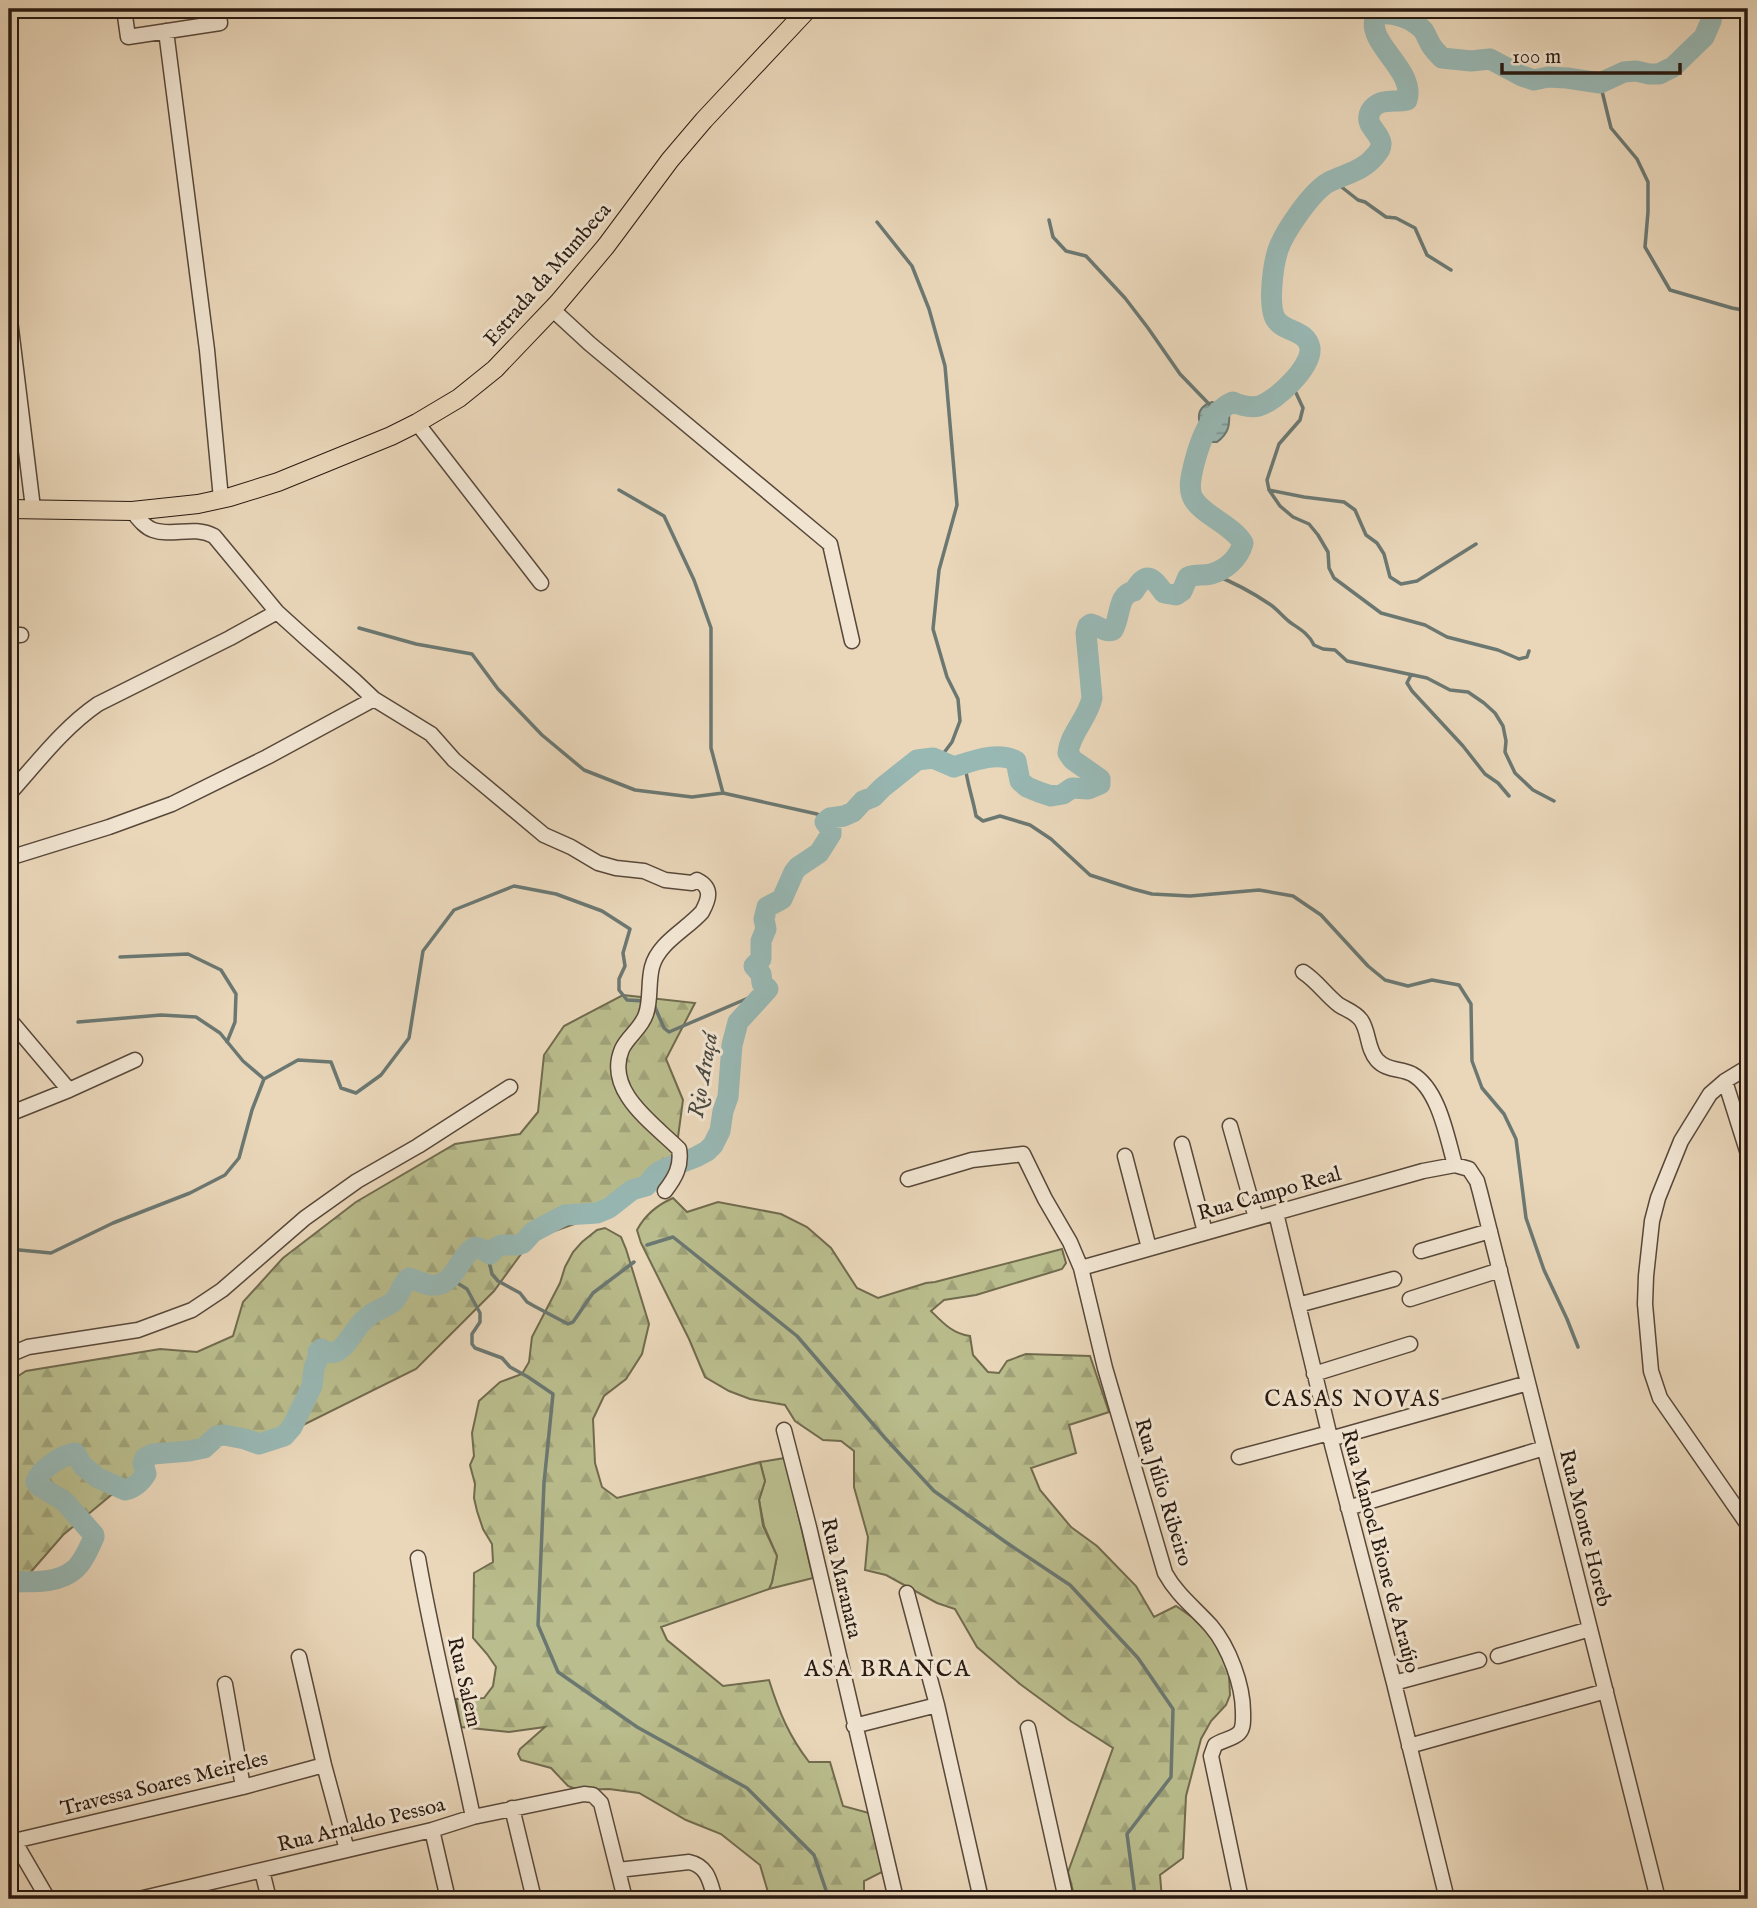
<svg xmlns="http://www.w3.org/2000/svg" width="1757" height="1908" font-family="'IM FELL English',serif">
<style>
.green{fill:#babd8d;stroke:#716b4e;stroke-width:2}
.forest{fill:url(#forest-firs);stroke:#716b4e;stroke-width:2}
.water{fill:url(#water-rules);stroke:#6b7872;stroke-width:2}
.lines{fill:none;stroke-linecap:round;stroke-linejoin:round}
.stream{stroke:#6b7872;stroke-width:3.5}
.river{stroke:#98b8b4;stroke-width:21}
.minor-casing{stroke:#58483a;stroke-width:17}
.major-casing{stroke:#281910;stroke-width:20}
.minor{stroke:#f1e5d2;stroke-width:14}
.major{stroke:#ead7ba;stroke-width:18}
.labels{text-anchor:middle;stroke-width:6;stroke-linejoin:round;paint-order:stroke}
.street-label{font-size:21px;fill:#281910;stroke:#f1e5d2}
.water-label{font-size:23px;font-style:italic;fill:#4a4941;stroke:#f1e5d2}
.neighbourhood-label{font-size:23px;letter-spacing:2px;fill:#281910;stroke:#f1e5d2}
</style>
<defs>
<pattern id="forest-firs" width="22" height="20" patternUnits="userSpaceOnUse" patternTransform="scale(1.75)"><rect width="22" height="20" fill="#babd8d"/><path d="M5 1l3.5 6h-7zM16 11l3.5 6h-7z" fill="#a0a279"/></pattern>
<pattern id="water-rules" width="6" height="5" patternUnits="userSpaceOnUse" patternTransform="scale(1.75)"><rect width="6" height="5" fill="#98b8b4"/><path d="M0 2.5h6" fill="none" stroke="#7c9591"/></pattern>
</defs>
<rect width="100%" height="100%" fill="#ead7ba"/>
<filter id="stains"><feTurbulence type="fractalNoise" baseFrequency=".00286" numOctaves="4"/><feColorMatrix values="0 0 0 0 .2 0 0 0 0 .09 0 0 0 0 .02 0 0 0 .5 -.17"/></filter>
<radialGradient id="worn" r=".72"><stop offset=".6" stop-color="#630" stop-opacity="0"/><stop offset="1" stop-color="#630" stop-opacity=".3"/></radialGradient>
<!-- green -->
<path class="green" d="M785,1458L813,1578L769,1589L772,1582L777,1556L764,1526L759,1500L765,1481L760,1462Z"/>
<!-- forest -->
<path class="forest" d="M623,995L695,1003L666,1059L683,1100L676,1152L617,1209L532,1239L494,1291L416,1369L277,1438L168,1448L63,1535L9,1597V1382L26,1371L160,1349L197,1352L233,1336L243,1302L283,1258L356,1202L455,1144L520,1134L538,1112L544,1055L564,1026Z
M673,1198L687,1212L718,1202L781,1214L807,1227L831,1248L857,1288L878,1298L926,1283L935,1282L1062,1249L1066,1263L1062,1269L976,1295L944,1300L931,1311C943,1323 953,1334 970,1336L973,1355L988,1372L999,1373L1007,1361L1026,1354L1090,1356L1109,1412L1069,1425L1076,1453L1031,1468L1040,1490L1071,1527L1097,1546L1136,1586L1154,1617L1176,1606L1205,1626L1219,1648L1229,1675L1230,1695L1226,1705L1211,1721L1201,1739L1186,1796L1183,1858L1160,1875L1162,1899H1075L1068,1872L1113,1748L1069,1720L1020,1684L977,1647L955,1609L937,1603L886,1575L865,1570L868,1537L854,1487V1451L841,1441L823,1440L795,1421L785,1405L750,1399L729,1391L705,1377L689,1339L641,1243L637,1230C645,1215 657,1205 673,1198Z
M605,1228L621,1237L626,1249L649,1324L642,1354L626,1379L604,1396L593,1419L595,1463L602,1487L617,1498L760,1462L765,1481L759,1500L763,1526L777,1556L772,1582L769,1589L661,1627L667,1640L723,1686L769,1680C779,1712 789,1736 809,1762H830L843,1806L869,1813L884,1871L864,1881V1899H770L760,1865L721,1834L686,1820L639,1793L609,1789L578,1790L568,1786L551,1768L521,1760L518,1754L520,1749L545,1727L509,1732L461,1727L456,1699L484,1698L493,1686L496,1667L487,1654L473,1638L474,1573L493,1562L492,1544L483,1529L477,1511L474,1498L475,1484L470,1465L474,1456L472,1433L479,1401L500,1382L522,1374L529,1362L532,1337L560,1283L565,1267L573,1252L582,1242L597,1230Z"/>
<!-- water -->
<path class="water" d="M1212,402L1224,406L1229,411C1230,425 1229,433 1217,442H1211C1200,430 1190,409 1212,402Z"/>
<g class="lines">
<!-- stream -->
<path class="stream" d="M1600,83L1611,128L1637,159L1648,182V212L1645,247L1670,290L1732,308L1748,311
M1334,181L1358,200L1365,202L1386,217L1396,218L1415,228L1427,255L1451,270
M1049,220L1053,237L1066,251L1086,256L1125,298L1148,328L1180,374L1209,404
M877,222L912,266L929,309L945,366L957,505L939,570L933,629L947,677L958,699L960,721L952,742L943,754L936,760
M1291,382L1303,408L1300,420L1279,444L1267,480L1269,490L1280,506L1293,517L1309,524L1318,535L1328,552L1329,568L1334,578L1381,613L1425,625L1447,637L1498,650L1519,659L1527,657L1529,651
M619,490L664,516L694,580L711,628V748L723,793
M1269,490L1304,497L1344,502L1355,510L1366,535L1377,543L1384,554L1390,577L1401,584L1417,581L1476,544
M1212,574C1233,582 1252,592 1271,605C1278,610 1284,618 1291,623C1300,629 1309,634 1314,645L1323,649L1335,650L1347,661L1427,678L1450,690L1468,692L1484,703L1495,713L1503,726L1506,741L1505,752L1515,773L1533,790L1554,801
M359,628L416,644L472,654L498,689L542,735L584,770L635,790L692,797L723,793L817,814L827,820
M1411,675L1407,683L1412,691L1463,746L1485,774L1498,783L1509,796
M965,763C966,781 973,798 976,816L983,821L1000,816L1030,825L1051,839L1090,875L1133,889L1152,894L1190,896L1259,890L1293,896L1321,915L1368,966L1385,980L1408,986L1432,980L1459,985L1471,1004L1472,1061L1482,1088L1504,1114L1516,1139L1526,1218L1544,1270L1567,1319L1578,1347
M120,957L188,954L221,970L236,994L235,1022L227,1042
M654,1005L664,1028L669,1032L753,996L763,994
M78,1022L161,1015L196,1017L220,1033L243,1061L264,1079
M647,1245L673,1237L797,1336L885,1438L934,1491L1007,1543L1070,1585L1138,1658L1173,1709L1171,1777L1127,1834L1135,1895L1137,1899
M9,1249L51,1253L113,1223L190,1193L225,1175L239,1158L252,1110L264,1079L298,1060L331,1062L341,1088L356,1093L381,1075L409,1038L423,951L454,910L514,886L556,894L602,911L630,929L623,953L625,966L619,979V990L627,1000L644,1001
M487,1253L492,1274L498,1281L520,1293L527,1302L534,1306L568,1324L573,1322L593,1293L634,1262
M446,1282L454,1281L467,1289L480,1313V1322L472,1334V1344L475,1348L502,1358L510,1367L528,1377L553,1394L544,1483L538,1625L558,1672L637,1727L747,1788L814,1855L829,1899"/>
<!-- river -->
<path class="river" d="M9,1582C30,1581 55,1585 74,1570C83,1563 89,1548 94,1537V1535L64,1501L39,1486L36,1482C40,1469 62,1455 75,1453L83,1466L98,1478L125,1490C135,1488 141,1482 146,1474L143,1463L145,1458L153,1454L189,1451L204,1448L217,1436L224,1435L245,1439L259,1444L284,1436L292,1427L312,1386L314,1368L318,1358V1352L321,1349C340,1361 348,1339 358,1327C361,1322 366,1319 370,1315C378,1309 388,1307 394,1301C401,1294 401,1284 409,1278C416,1280 423,1284 430,1285C455,1288 458,1256 475,1247L482,1249L490,1254L497,1247L502,1245H517L523,1243L533,1232L565,1215L597,1213L609,1208L632,1190L646,1186L655,1175L662,1170L696,1157L707,1151L713,1145L720,1131L723,1111L728,1097L732,1045L738,1022L768,989L762,983L761,974L754,966L761,959V941L766,929L764,919L767,907L782,899L794,872L798,867L819,853L831,834V830L825,822L830,818L844,816L853,812L863,801L873,797L883,787L917,760L933,758L954,767C973,761 997,751 1016,761L1020,781L1027,787L1039,792L1051,796L1063,794L1072,788L1088,789L1100,784V779L1073,760L1068,753C1070,733 1088,718 1092,698L1086,633L1088,626L1091,624C1100,626 1104,633 1113,630C1121,617 1117,594 1134,591C1147,570 1152,577 1164,593L1176,595L1182,591L1188,577C1196,574 1203,576 1211,574C1226,570 1239,558 1243,543C1232,524 1199,514 1192,496C1188,486 1192,473 1194,464C1200,440 1210,412 1233,402C1242,406 1250,408 1259,406C1276,401 1312,367 1310,348C1307,329 1283,333 1275,318C1268,304 1273,265 1278,250C1284,232 1312,191 1329,182C1345,174 1363,171 1375,156C1388,142 1377,136 1370,124C1366,115 1372,106 1380,103C1389,100 1398,102 1407,100C1416,69 1364,43 1376,15C1391,11 1412,18 1423,30C1426,34 1428,40 1431,45C1434,50 1438,54 1442,58L1471,61L1490,59L1522,76L1534,80L1548,77L1567,78L1600,83L1624,72L1636,71L1649,74H1659L1673,67L1704,37L1711,21L1713,9"/>
<!-- minor casing -->
<g class="minor-casing">
<path id="minor" d="M124,9L128,37L220,23L218,9
M166,31L207,350L221,499
M552,309L590,344L830,544L852,641
M9,312L33,508
M417,423L541,583
M132,511C138,518 144,527 153,530C173,537 193,525 214,536L277,612L308,640L355,681L374,699L431,734L454,760L544,835L571,847L598,863L616,868L644,871L665,880L692,883L697,880C713,888 709,899 702,912C686,930 658,943 652,967C648,982 651,1000 646,1014C641,1029 628,1036 622,1049C604,1091 654,1124 679,1149C682,1166 675,1178 665,1191
M9,635H21
M9,794C37,763 63,728 98,704L230,638L277,612
M9,858L109,827L172,804L267,757L374,699
M1303,972C1317,981 1326,995 1339,1005C1347,1010 1355,1012 1361,1020C1369,1031 1367,1049 1377,1060C1387,1071 1400,1068 1412,1074C1439,1089 1447,1138 1455,1165
M9,1019L69,1090
M1748,1067L1725,1081L1710,1094L1681,1141L1658,1198L1652,1221L1646,1276L1645,1304L1651,1371L1660,1398L1748,1525
M1725,1081L1748,1154
M9,1114L69,1090L135,1060
M1230,1126L1256,1218
M1182,1144L1205,1232
M1125,1156L1149,1248
M908,1179L972,1160L1023,1154L1045,1199L1070,1242L1081,1268L1105,1368L1165,1573C1177,1595 1195,1608 1211,1626C1229,1647 1243,1685 1243,1712C1243,1719 1244,1728 1239,1733C1233,1739 1222,1740 1215,1745L1211,1756L1241,1899
M1276,1213L1329,1433L1394,1683L1447,1899
M1421,1251L1490,1231
M1081,1268L1423,1171L1455,1165L1469,1169L1477,1181L1480,1192L1658,1899
M1410,1299L1500,1270
M1298,1305L1394,1279
M9,1355L28,1347L138,1330L192,1310L222,1290L305,1218L357,1181L418,1146L510,1087
M1314,1374L1410,1344
M784,1430L809,1527L896,1899
M1330,1439L1528,1383
M1239,1457L1329,1433
M1348,1508L1544,1448
M418,1558C433,1645 455,1730 473,1817
M907,1593L937,1705L981,1899
M1498,1656L1590,1629
M299,1657L324,1765L347,1850
M1394,1683L1479,1660
M225,1684L243,1787
M854,1726L937,1705
M1028,1728L1066,1899
M1409,1746L1606,1691
M512,1808L534,1899
M432,1830L448,1899
M9,1832L48,1899
M14,1841L243,1787L324,1765
M618,1870L689,1862C708,1866 710,1882 715,1899
M262,1871L269,1899
M139,1899L432,1830L473,1817L584,1794L593,1795L601,1803L625,1899"/>
</g>
<!-- major casing -->
<g class="major-casing">
<path id="major" d="M9,509L132,511L198,504L230,497L278,482L391,436L417,423L459,398L495,369L558,303L606,246L670,160L704,120L808,9"/>
</g>
<!-- minor -->
<use href="#minor" class="minor"/>
<!-- major -->
<use href="#major" class="major"/>
</g>
<g class="labels">
<!-- street labels -->
<g class="street-label">
<text transform="translate(547 274) rotate(-49)" y="7">Estrada da Mumbeca</text>
<text transform="translate(1269 1193) rotate(-16)" y="7">Rua Campo Real</text>
<text transform="translate(1164 1492) rotate(73)" y="7">Rua Júlio Ribeiro</text>
<text transform="translate(1586 1528) rotate(76)" y="7">Rua Monte Horeb</text>
<text transform="translate(1381 1551) rotate(75)" y="7">Rua Manoel Bione de Araújo</text>
<text transform="translate(842 1578) rotate(77)" y="7">Rua Maranata</text>
<text transform="translate(465 1682) rotate(77)" y="7">Rua Salem</text>
<text transform="translate(164 1783) rotate(-14)" y="7">Travessa Soares Meireles</text>
<text transform="translate(361 1824) rotate(-14)" y="7">Rua Arnaldo Pessoa</text>
</g>
<!-- water labels -->
<g class="water-label">
<text transform="translate(702 1075) rotate(-80)" y="8">Rio Araçá</text>
</g>
<!-- neighbourhood labels -->
<g class="neighbourhood-label">
<text x="1353" y="1406">CASAS NOVAS</text>
<text x="888" y="1676">ASA BRANCA</text>
</g>
</g>
<!-- margin -->
<rect width="1757" height="1908" fill="none" stroke="#ead7ba" stroke-width="35"/>
<rect x="10" y="10" width="1736" height="1887" fill="none" stroke="#281910" stroke-width="3.5"/>
<rect x="18" y="18" width="1722" height="1873" fill="none" stroke="#281910" stroke-width="2"/>
<!-- scale -->
<path d="M1502 63v10h178v-10" fill="none" stroke="#281910" stroke-width="3.5"/>
<text x="1512" y="63" font-size="21" fill="#281910" stroke="#f1e5d2" stroke-width="5" paint-order="stroke">100 m</text>
<rect width="100%" height="100%" filter="url(#stains)"/>
<rect width="100%" height="100%" fill="url(#worn)"/>
</svg>
